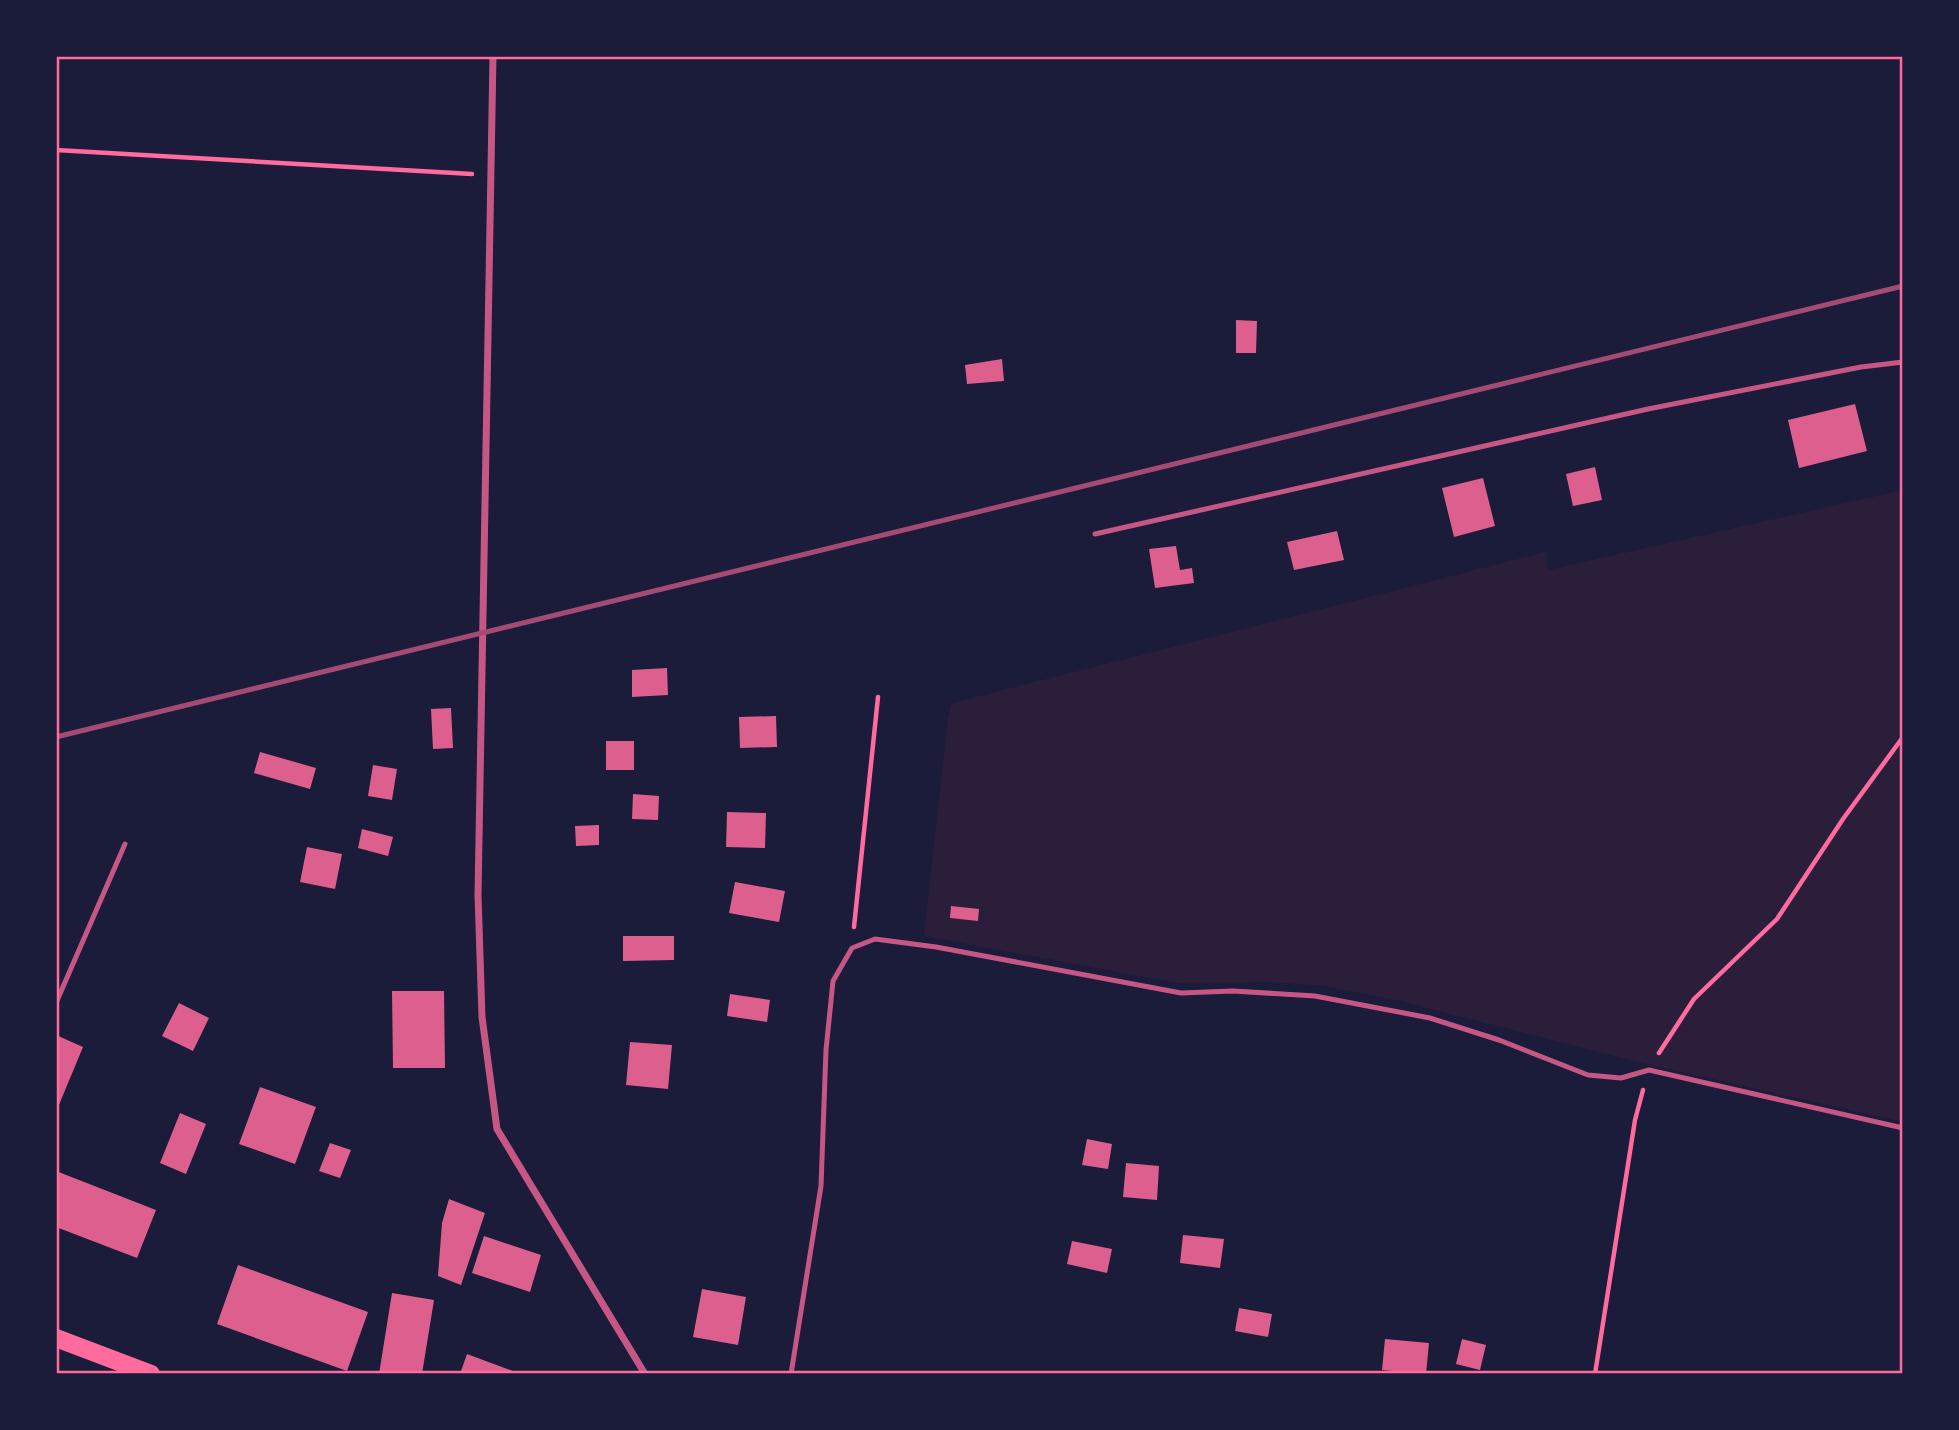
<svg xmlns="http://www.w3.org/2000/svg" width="1959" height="1430" font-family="Mulish,sans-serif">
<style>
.green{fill:#2a1e3b}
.building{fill:#dd5f8e}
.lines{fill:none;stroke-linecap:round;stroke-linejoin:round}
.path{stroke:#ff6b9d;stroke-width:4.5}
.service{stroke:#c65784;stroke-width:5}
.minor{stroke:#c65784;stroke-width:7}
.primary{stroke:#ff6b9d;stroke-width:18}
.rail{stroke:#a44b75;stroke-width:5}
.neatline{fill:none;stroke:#ff6b9d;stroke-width:2.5}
</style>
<rect width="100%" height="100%" fill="#1b1b3a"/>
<!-- green -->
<path class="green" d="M1903,490V1122L1642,1063L1400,1001L1324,986L1271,982L1177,983L924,936L948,717L952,703L1546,552L1548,570Z"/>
<!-- building -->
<path class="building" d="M1236,320L1257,321L1256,353H1236Z
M1002,359L1004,381L967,384L965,365Z
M1855,404L1867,451L1799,468L1788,420Z
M1595,467L1602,500L1573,506L1566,474Z
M1483,478L1495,526L1454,537L1442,488Z
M1337,531L1344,560L1294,570L1287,542Z
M1176,546L1180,570L1192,568L1194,583L1155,588L1149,549Z
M667,668L668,695L632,697V670Z
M451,708L453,748L433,749L431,709Z
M776,716L777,747L740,748L739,717Z
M606,741H634V770H606Z
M260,752L316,768L310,789L254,773Z
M373,765L397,769L392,800L368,796Z
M633,794L659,796L658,820L632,819Z
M727,812L766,813L765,848L726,847Z
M599,825V845L576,846L575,826Z
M362,829L393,837L388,856L358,848Z
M307,847L342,854L335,889L300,882Z
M735,882L785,891L779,922L729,913Z
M951,906L979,909L978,921L950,918Z
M623,936H674V960L623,961Z
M392,991H444L445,1068H393Z
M730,994L770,1000L767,1022L727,1016Z
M179,1003L209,1018L193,1051L162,1036Z
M56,1035L83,1047L56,1112Z
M630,1042L672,1045L668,1089L626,1085Z
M260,1087L316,1107L295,1164L239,1144Z
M180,1113L206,1124L186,1174L160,1163Z
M1087,1139L1112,1144L1108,1169L1082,1165Z
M330,1143L351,1150L340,1178L319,1171Z
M1126,1163L1159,1166L1157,1200L1123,1197Z
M56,1171L156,1210L137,1258L56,1227Z
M449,1199L485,1213L461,1285L438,1276L442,1223Z
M1183,1235L1224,1239L1220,1268L1180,1263Z
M484,1236L541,1255L530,1292L472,1273Z
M1072,1241L1112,1249L1107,1273L1067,1264Z
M238,1265L368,1312L347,1371L217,1324Z
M702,1289L746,1297L738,1345L693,1337Z
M392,1293L434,1300L422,1374H379Z
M1239,1308L1272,1314L1268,1337L1235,1331Z
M1385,1339L1429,1343L1426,1374L1382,1370Z
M1462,1339L1486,1345L1480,1370L1456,1364Z
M467,1354L521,1374H460Z"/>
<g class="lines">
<!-- path -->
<path class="path" d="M56,150L472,174
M854,927L878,697
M1659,1053L1694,999L1777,919L1843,819L1903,737
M1595,1374L1635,1120L1643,1090"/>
<!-- service -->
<path class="service" d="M1095,534L1648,409L1861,367L1903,362
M56,1003L125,844
M791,1374L821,1186L826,1050L833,981L852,948L875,939L936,947L1181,993L1233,991L1315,996L1430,1018L1499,1040L1588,1075L1621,1078L1649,1070L1903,1128"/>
<!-- minor -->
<path class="minor" d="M493,56L478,895L482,1017L497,1129L645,1374"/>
<!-- primary -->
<path class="primary" d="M56,1338L151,1374"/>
<!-- rail -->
<path class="rail" d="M56,737L1903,286"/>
</g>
<!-- border -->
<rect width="1959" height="1430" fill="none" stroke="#1b1b3a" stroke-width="116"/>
<rect x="58" y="58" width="1843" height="1314" class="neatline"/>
</svg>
